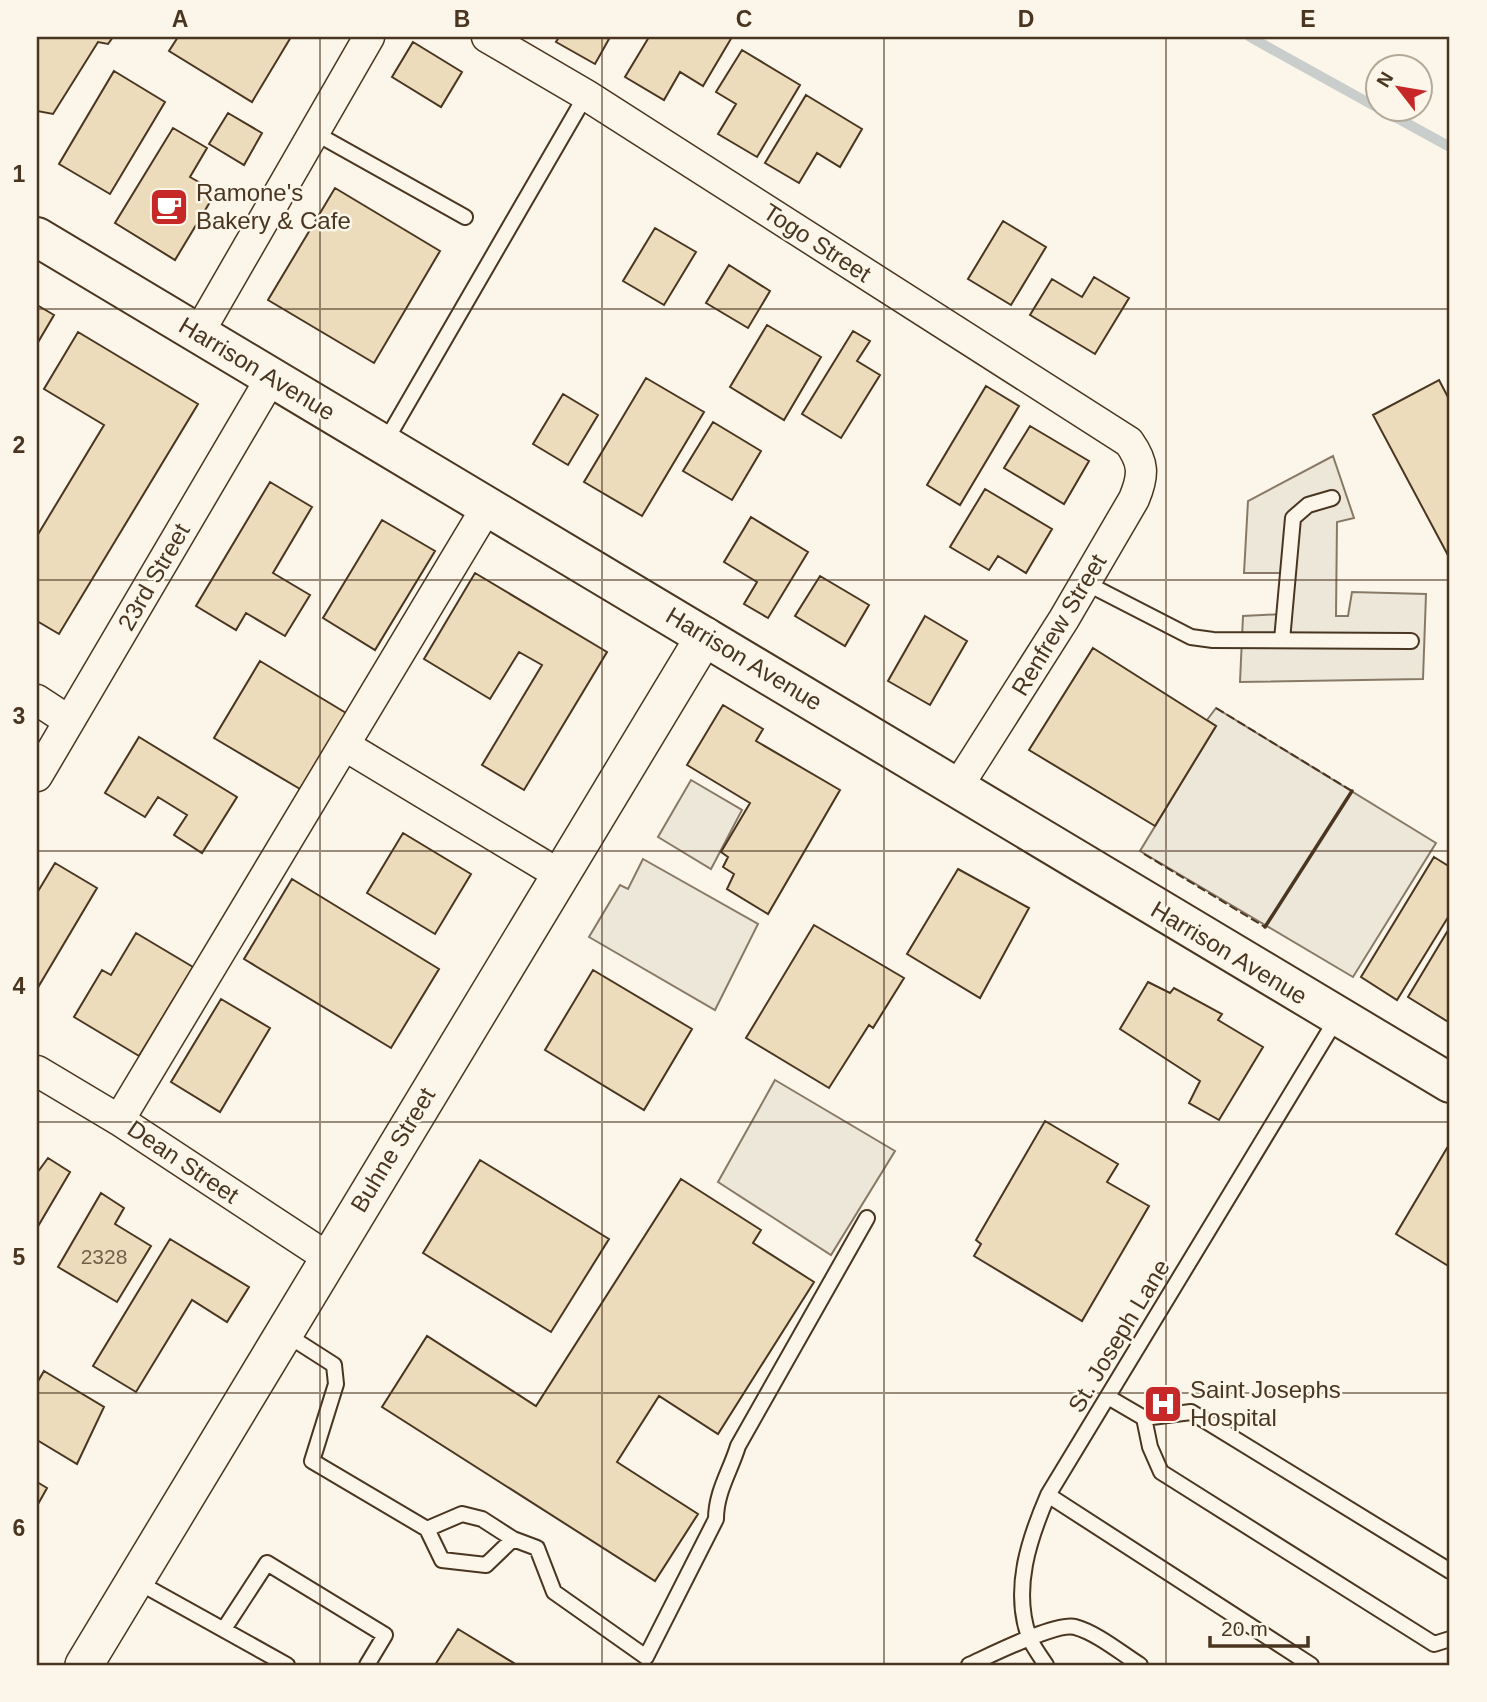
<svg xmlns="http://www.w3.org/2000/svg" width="1487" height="1702" font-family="Helvetica,sans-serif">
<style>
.parking{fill:#ede7d9;stroke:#887966;stroke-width:2}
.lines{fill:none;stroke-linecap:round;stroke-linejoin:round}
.stream{stroke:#c9cecd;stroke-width:10}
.building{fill:#ecdcbc;stroke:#4a3520;stroke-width:2}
.service-casing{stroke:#4a3520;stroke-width:18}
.minor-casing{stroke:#4a3520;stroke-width:33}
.tertiary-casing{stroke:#4a3520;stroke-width:40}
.secondary-casing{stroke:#4a3520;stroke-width:42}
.service{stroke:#fbf6e9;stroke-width:14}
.minor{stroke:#fbf6e9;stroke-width:30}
.tertiary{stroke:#fbf6e9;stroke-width:37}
.secondary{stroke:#fbf6e9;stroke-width:38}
.fence{stroke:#4a3520;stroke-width:2;stroke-dasharray:9 3.5;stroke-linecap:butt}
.wall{stroke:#4a3520;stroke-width:3.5}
.grid{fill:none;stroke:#4a3520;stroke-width:2;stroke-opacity:0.55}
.labels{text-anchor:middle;stroke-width:5;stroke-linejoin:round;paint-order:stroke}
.number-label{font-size:21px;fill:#725f47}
.poi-label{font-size:24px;fill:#4a3520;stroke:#fbf6e9;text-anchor:start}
.street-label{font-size:24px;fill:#4a3520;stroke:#fbf6e9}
.neatline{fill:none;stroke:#4a3520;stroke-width:2.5}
.grid-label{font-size:23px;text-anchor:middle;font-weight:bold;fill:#4a3520}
</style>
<rect width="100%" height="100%" fill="#fbf6e9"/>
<!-- parking -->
<path class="parking" d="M1333,456L1354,518L1337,522L1336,616H1348L1352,592L1426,594L1423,679L1240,682L1243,616L1283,614L1281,573H1244L1248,501Z
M1216,708L1436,843L1353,977L1140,851L1216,726L1207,720Z
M691,780L742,810L711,869L658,837Z
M643,859L758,924L715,1010L589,937L620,885L628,889Z
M775,1080L895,1151L831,1255L718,1182Z"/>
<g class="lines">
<!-- stream -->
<path class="stream" d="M1250,37L1378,108
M1379,108L1450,147"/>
</g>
<!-- building -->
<path class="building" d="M37,37H113L108,44L98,42L53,114L37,111Z
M178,37H291L252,102L169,51Z
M559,37H604L609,39L595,64L556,42Z
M649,37H732L703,86L680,72L664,100L625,77Z
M413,42L462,72L441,107L392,77Z
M742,50L800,85L757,157L718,134L736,104L716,92Z
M114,71L165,102L110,194L59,164Z
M806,95L862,129L840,167L817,153L799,183L765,163Z
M228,113L262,133L244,165L209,144Z
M173,128L207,148L190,177L216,192L175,260L115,223Z
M335,188L440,251L374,363L268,300Z
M1003,221L1046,247L1011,305L968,279Z
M655,228L696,252L664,305L623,281Z
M729,265L770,291L748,328L706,303Z
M1094,277L1129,298L1095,354L1030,315L1052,279L1082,297Z
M37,305L54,315L37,344Z
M767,325L821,357L784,420L730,387Z
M853,331L870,341L857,361L880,375L841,438L802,414Z
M78,332L198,404L59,634L37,621V536L104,425L44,389Z
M646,378L704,412L642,516L584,482Z
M1439,380L1450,401V559L1373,415Z
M986,386L1019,406L960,505L927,485Z
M563,394L598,415L568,465L533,444Z
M713,422L761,451L732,500L683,471Z
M1030,426L1089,461L1064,504L1004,468Z
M270,482L312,507L273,573L310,595L285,636L246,613L236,630L196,606Z
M985,489L1052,529L1026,573L998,556L989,570L950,547Z
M751,517L808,552L768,618L744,604L757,582L724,562Z
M382,520L435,551L375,650L323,618Z
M475,573L607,652L524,790L482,765L542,665L519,652L490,699L424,659Z
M820,576L869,605L845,646L795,616Z
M925,616L967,641L930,705L888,681Z
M1093,648L1216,726L1155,826L1029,750Z
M260,661L346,713L300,789L214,738Z
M723,705L763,729L756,741L840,790L768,914L727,889L734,874L723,867L728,857L721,852L750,803L687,765Z
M139,737L237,797L202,853L174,835L187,815L158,797L145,817L105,793Z
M403,833L471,874L435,934L367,893Z
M1434,857L1450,867V914L1397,1000L1361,977Z
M55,863L97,888L37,989V893Z
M958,869L1029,908L980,998L907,954Z
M292,879L439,969L391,1048L244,959Z
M814,925L904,978L873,1028L869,1025L829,1088L746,1038Z
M1447,932L1450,934V1023L1408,997Z
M136,933L193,967L139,1056L74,1017L102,970L111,975Z
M593,970L692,1029L644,1110L545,1050Z
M1148,982L1170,993L1174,988L1222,1014L1218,1020L1263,1047L1219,1120L1189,1103L1200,1081L1120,1029Z
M221,999L270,1028L220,1112L171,1082Z
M1045,1121L1118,1164L1107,1182L1149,1206L1082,1321L974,1256L981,1244L976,1240Z
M1447,1148L1450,1149V1267L1396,1234Z
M48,1158L70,1172L37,1228V1173Z
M480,1160L609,1239L551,1332L423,1253Z
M681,1179L761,1230L753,1243L814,1282L718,1434L659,1396L617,1462L698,1514L655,1581L382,1407L427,1336L536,1406Z
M101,1193L124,1208L115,1224L151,1246L117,1302L58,1267Z
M170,1239L249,1287L227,1322L192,1300L136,1392L93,1366Z
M44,1371L104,1407L77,1464L37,1440V1383Z
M37,1482L47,1488L37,1506Z
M458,1629L517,1665H435Z"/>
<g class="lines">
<!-- service casing -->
<g class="service-casing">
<path id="service" d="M315,133L465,217
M384,444L586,95
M1086,583L1191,637L1213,640L1411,641
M1282,640L1293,518L1308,505L1332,498
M284,1333L334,1365L336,1384L312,1461L427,1529L442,1560L486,1565L513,1539
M1108,1397L1144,1418L1191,1412L1450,1571
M1144,1418L1150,1447L1161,1472L1434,1644L1450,1639
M1048,1495L1311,1665
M427,1529L462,1514L482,1519L513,1539L537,1548L554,1592L646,1657L716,1519C716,1492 730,1472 738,1446L867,1218
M136,1581L287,1665
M224,1629L267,1563L385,1635L367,1665
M969,1665C989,1656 1056,1622 1075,1627C1097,1633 1121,1653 1140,1665
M1046,1665C1041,1657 1033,1647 1029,1637C1012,1589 1029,1539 1048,1495L1337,1018"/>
</g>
<!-- minor casing -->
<g class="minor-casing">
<path id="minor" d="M487,37L586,95L1129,442C1144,463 1144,475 1134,499L1064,619L958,786
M198,334L369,37
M37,700L69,721
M344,745L560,875
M37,776L271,378
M37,1071L119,1120L327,1257
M119,1120L487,507"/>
</g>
<!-- tertiary casing -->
<g class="tertiary-casing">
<path id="tertiary" d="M84,1665L705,636"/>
</g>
<!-- secondary casing -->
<g class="secondary-casing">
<path id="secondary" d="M37,237L1450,1083"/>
</g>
<!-- service -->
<use href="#service" class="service"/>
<!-- minor -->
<use href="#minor" class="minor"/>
<!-- tertiary -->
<use href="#tertiary" class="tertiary"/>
<!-- secondary -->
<use href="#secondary" class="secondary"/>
<!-- fence -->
<path class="fence" d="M1216,708L1352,791
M1144,854L1265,927"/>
<!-- wall -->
<path class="wall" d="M1265,927L1352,791"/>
</g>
<!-- grid -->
<path class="grid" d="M320,37V1665M602,37V1665M884,37V1665M1166,37V1665M37,309H1450M37,580H1450M37,851H1450M37,1122H1450M37,1393H1450"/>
<!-- icons -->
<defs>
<g id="cafe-square" transform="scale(2.0125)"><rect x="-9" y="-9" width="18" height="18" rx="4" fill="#c62828" stroke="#fbf6e9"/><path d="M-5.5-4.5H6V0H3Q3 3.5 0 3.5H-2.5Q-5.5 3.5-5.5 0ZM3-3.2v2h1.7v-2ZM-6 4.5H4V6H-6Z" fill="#fff"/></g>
<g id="hospital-square" transform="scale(2.0125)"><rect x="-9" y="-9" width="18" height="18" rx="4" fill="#c62828" stroke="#fbf6e9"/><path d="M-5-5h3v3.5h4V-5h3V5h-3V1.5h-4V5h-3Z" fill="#fff"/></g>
</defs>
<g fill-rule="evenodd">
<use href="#cafe-square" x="169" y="207"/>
<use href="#hospital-square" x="1163" y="1404"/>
</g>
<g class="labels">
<!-- number labels -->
<g class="number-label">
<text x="104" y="1264">2328</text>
</g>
<!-- poi labels -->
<g class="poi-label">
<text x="196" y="201">Ramone's<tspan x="196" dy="28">Bakery &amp; Cafe</tspan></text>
<text x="1190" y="1398">Saint Josephs<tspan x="1190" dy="28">Hospital</tspan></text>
</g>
<!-- street labels -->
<g class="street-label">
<text transform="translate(817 243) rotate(33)" y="8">Togo Street</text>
<text transform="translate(257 369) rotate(31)" y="8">Harrison Avenue</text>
<text transform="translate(154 577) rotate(-60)" y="8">23rd Street</text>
<text transform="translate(1059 625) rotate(-59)" y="8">Renfrew Street</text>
<text transform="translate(744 659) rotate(31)" y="8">Harrison Avenue</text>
<text transform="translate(1229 953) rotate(31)" y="8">Harrison Avenue</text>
<text transform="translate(393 1150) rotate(-59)" y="8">Buhne Street</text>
<text transform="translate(183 1162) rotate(34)" y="8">Dean Street</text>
<text transform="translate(1119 1336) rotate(-59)" y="8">St. Joseph Lane</text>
</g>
</g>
<!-- border -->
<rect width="1487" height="1702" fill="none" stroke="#fbf6e9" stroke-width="77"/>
<!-- north arrow -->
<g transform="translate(1399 88) rotate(301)"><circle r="33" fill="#fbf6e9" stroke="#b4a999" stroke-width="2"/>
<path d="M0-5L12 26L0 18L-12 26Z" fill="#c62828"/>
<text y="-10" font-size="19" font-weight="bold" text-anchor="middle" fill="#4a3520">N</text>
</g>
<!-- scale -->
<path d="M1210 1636v10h98v-10" fill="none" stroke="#4a3520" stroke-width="3.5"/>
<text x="1221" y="1636" font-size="21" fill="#4a3520" stroke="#fbf6e9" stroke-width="5" paint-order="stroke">20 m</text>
<rect x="38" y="38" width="1410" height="1626" class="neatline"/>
<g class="grid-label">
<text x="180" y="27">A</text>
<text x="462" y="27">B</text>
<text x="744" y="27">C</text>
<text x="1026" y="27">D</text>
<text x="1308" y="27">E</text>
<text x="19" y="182">1</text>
<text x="19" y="453">2</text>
<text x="19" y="724">3</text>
<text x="19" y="994">4</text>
<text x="19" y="1265">5</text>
<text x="19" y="1536">6</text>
</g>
</svg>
